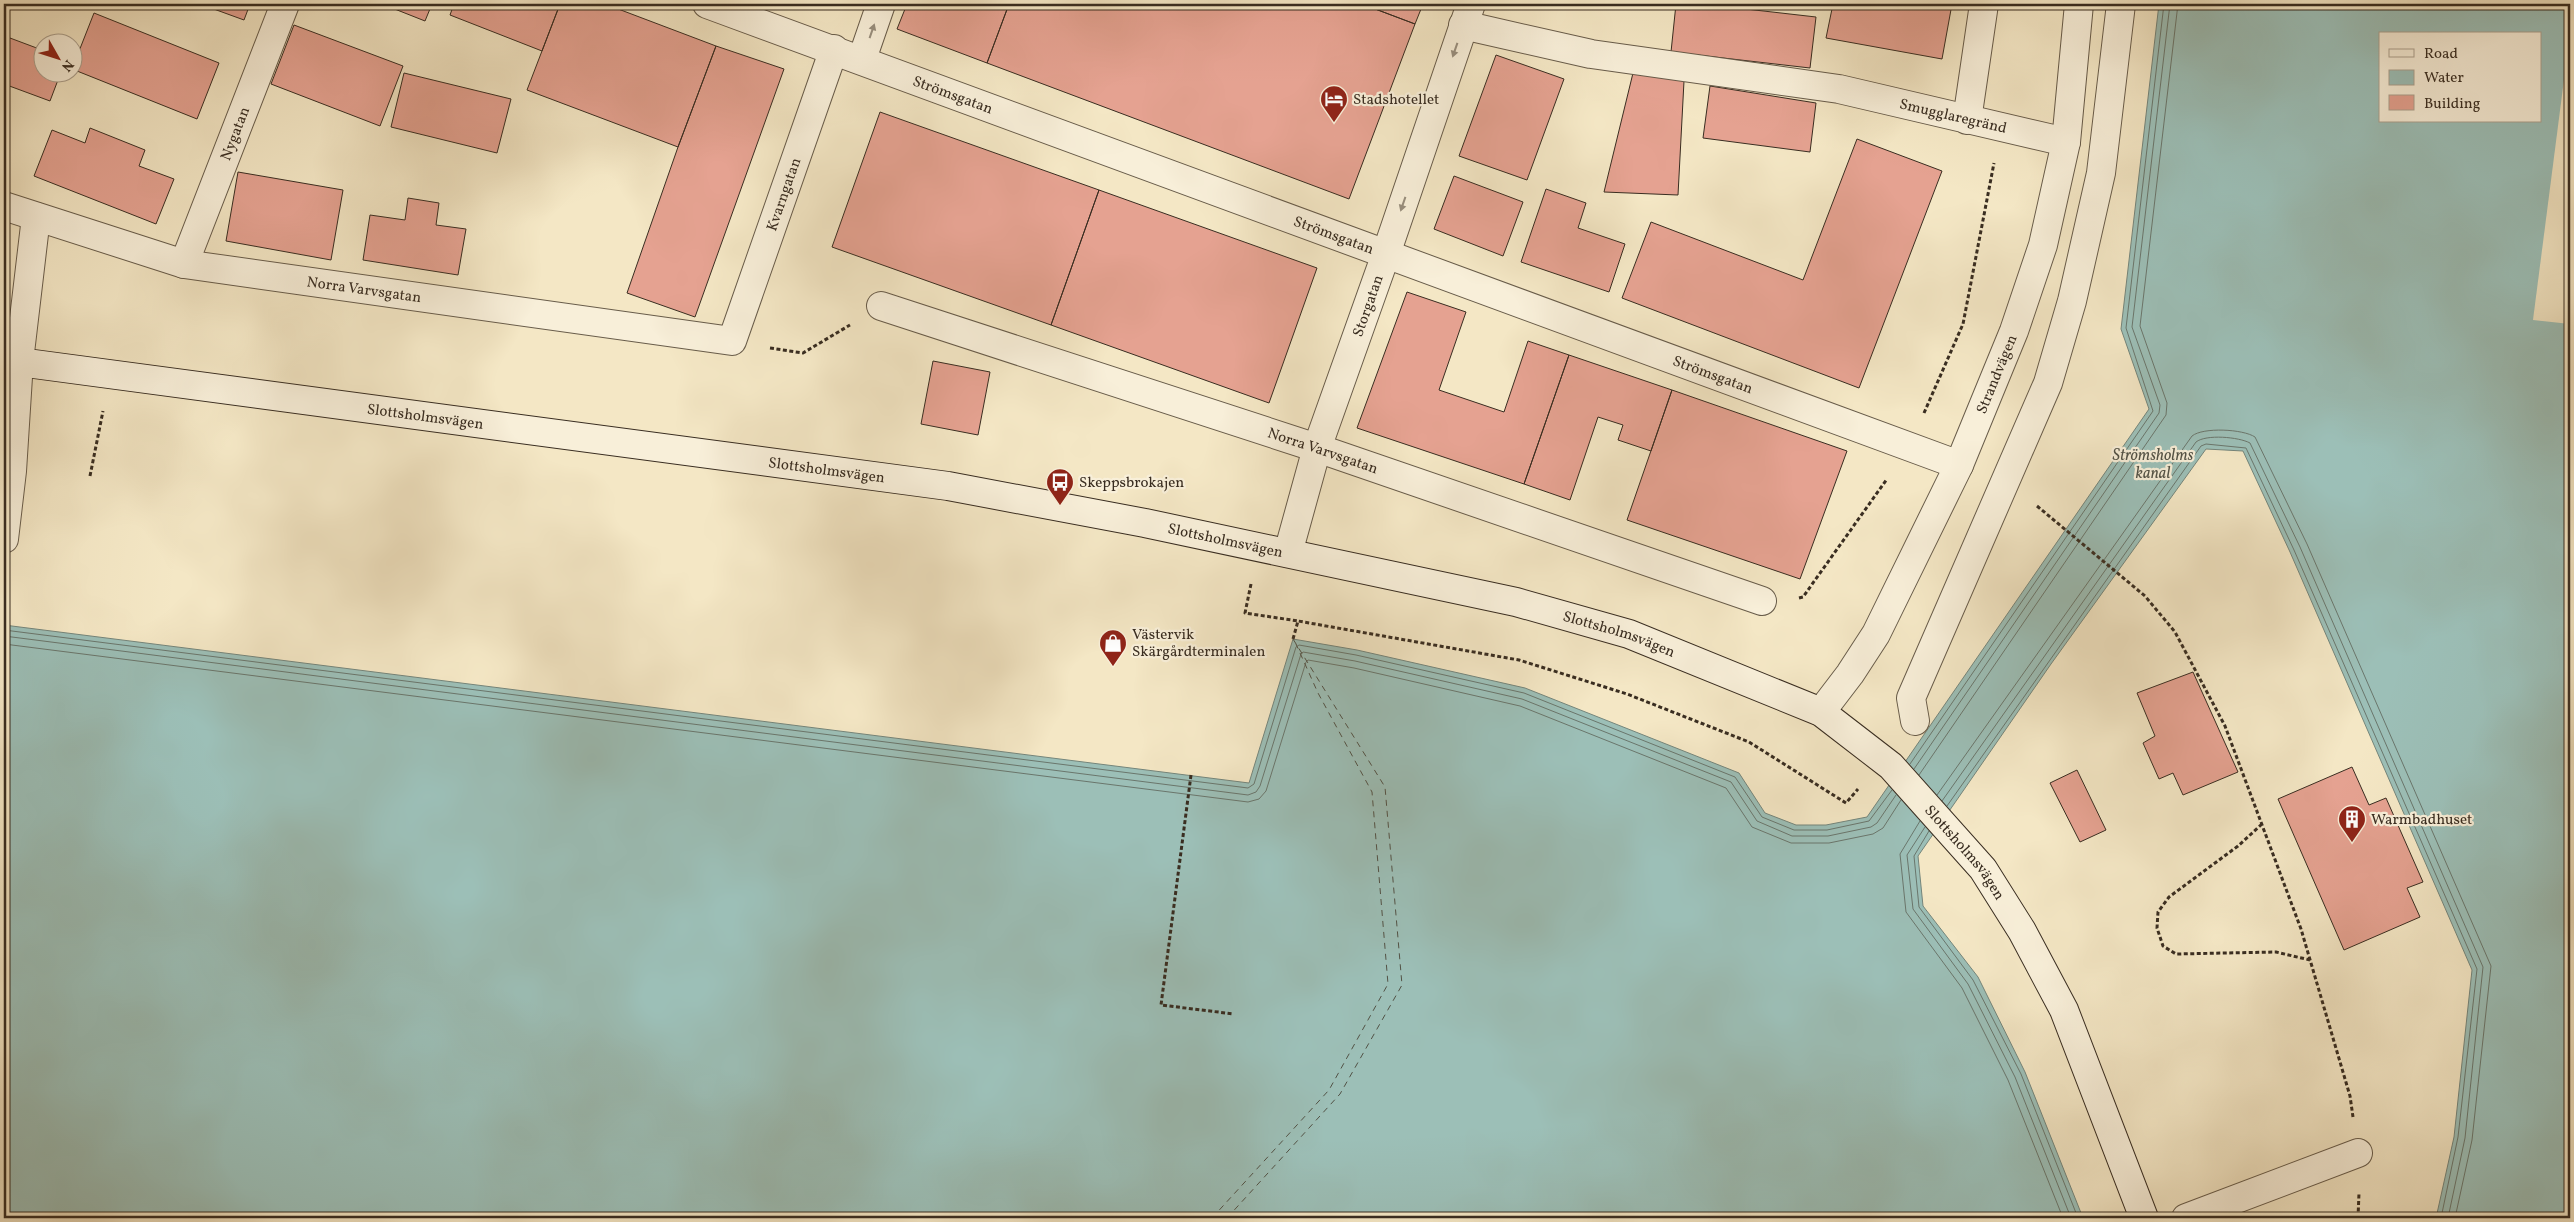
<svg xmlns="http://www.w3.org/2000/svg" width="2574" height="1222" font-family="Vollkorn,serif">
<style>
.water{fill:#9cbfb7;stroke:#74857b;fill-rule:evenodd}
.pier{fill:#f4e7c5}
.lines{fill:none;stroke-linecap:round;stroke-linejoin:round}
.shore{stroke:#6a766c;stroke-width:1}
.ferry{stroke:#525246;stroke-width:1;stroke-dasharray:6 5;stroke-linecap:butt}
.building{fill:#e5a291;stroke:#392d21}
.lane-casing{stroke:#685c4a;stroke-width:30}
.street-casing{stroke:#685c4a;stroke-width:30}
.secondary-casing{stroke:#392d21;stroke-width:30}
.path{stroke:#392d21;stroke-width:3;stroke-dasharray:4 2.5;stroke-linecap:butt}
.lane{stroke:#f8efd9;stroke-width:28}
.street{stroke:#f8efd9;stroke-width:28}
.secondary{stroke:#f8efd9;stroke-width:28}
.oneway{fill:#988e7d}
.labels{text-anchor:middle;stroke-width:4.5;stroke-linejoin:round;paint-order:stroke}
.street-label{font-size:15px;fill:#392d21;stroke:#f8efd9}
.poi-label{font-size:15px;fill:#392d21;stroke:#f8efd9;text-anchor:start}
.water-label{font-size:16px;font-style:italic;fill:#525246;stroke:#f8efd9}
</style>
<rect width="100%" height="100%" fill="#f4e7c5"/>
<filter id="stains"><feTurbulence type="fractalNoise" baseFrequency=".004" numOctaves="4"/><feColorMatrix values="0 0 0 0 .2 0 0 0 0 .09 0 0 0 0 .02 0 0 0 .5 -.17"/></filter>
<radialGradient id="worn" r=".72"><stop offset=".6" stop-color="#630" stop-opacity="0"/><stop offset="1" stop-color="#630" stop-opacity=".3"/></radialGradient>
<!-- water -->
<path class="water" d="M2159,4H2570V1218H2436L2454,1137L2472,970L2290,552L2243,451L2206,449L2051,664L1918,856L1923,906L1978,977L2025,1072L2083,1218H4V625L1249,783L1293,639L1357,650L1525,688L1739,773L1765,813L1796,825H1826L1867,817L2149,409L2121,329ZM2380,34H2540V121H2380Z"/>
<!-- pier -->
<path class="pier" d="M2570,33V324L2533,320Z"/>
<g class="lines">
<!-- shore -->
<path class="shore" d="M4,630L1248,788L1254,784L1296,647L1299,645L1356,655L1524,693L1735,777L1762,817L1794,830H1827L1869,821L1892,790
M4,636L1248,795L1256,792L1260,786L1301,654L1303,652L1355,661L1522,699L1731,782L1757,821L1792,836H1828L1871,827L1877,823L1896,795
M4,644L1248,802L1259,799L1266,791L1306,662L1308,660L1354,668L1520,706L1726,788L1752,827L1791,843H1829L1873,834L1883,828L1901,800
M1910,764L2153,411L2126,328L2164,4
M1914,769L2159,413L2160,405L2132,327L2170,4
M1919,775L2166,415L2167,403L2140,326L2178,4
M1937,795L2192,436C2203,427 2243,429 2255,437L2307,544L2491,966L2472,1140L2455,1218
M1942,801L2196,442C2206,434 2239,437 2250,443L2300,547L2483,967L2465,1138L2448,1218
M1947,806L2201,446L2206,444L2246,448L2294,550L2477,969L2458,1137L2441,1218
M1920,821L1900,854L1906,912L1962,988L2008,1080L2063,1218
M1925,827L1907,855L1913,909L1968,984L2015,1077L2071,1218
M1929,831L1914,856L1919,907L1973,980L2021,1074L2078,1218"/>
<!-- ferry -->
<path class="ferry" d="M1212,1218L1329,1090L1388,984L1372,792L1318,693L1296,644
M1227,1218L1340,1094L1402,985L1385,787L1293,639"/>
</g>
<!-- building -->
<path class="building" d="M200,4H250L244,20Z
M382,4H432L425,21Z
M454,4H560L542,51L450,15Z
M560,4H605L716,46L678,147L527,90Z
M907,4H1009L987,63L897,29Z
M1009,4H1362L1415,24L1349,199L987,63Z
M1362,4H1423L1415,24Z
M1676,4H1702L1816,17L1810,68L1671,52Z
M1833,4H1952L1942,59L1826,38Z
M94,13L219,63L197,119L72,69Z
M294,25L403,66L380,126L271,84Z
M10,38L42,50V72H61L50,101L4,84V54Z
M716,46L784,69L695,317L627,293L678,147Z
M1496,55L1564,79L1527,180L1459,156Z
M404,73L511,99L497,153L391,127Z
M1633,73L1684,81L1678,195L1604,192Z
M1710,86L1816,103L1810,152L1703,138Z
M880,112L1099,190L1051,325L832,247Z
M90,128L145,150L139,166L174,179L156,224L34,176L52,130L85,143Z
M1857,139L1942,171L1859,388L1622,298L1651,222L1803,280Z
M238,172L343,190L331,260L226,241Z
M1454,176L1523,202L1503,256L1434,229Z
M1546,189L1586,203L1578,228L1625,244L1609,292L1521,262Z
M1099,190L1317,268L1269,403L1051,325Z
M408,198L439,203L436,225L466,229L458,275L363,260L370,215L405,220Z
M1407,292L1466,312L1439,390L1504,412L1528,341L1569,355L1524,484L1357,428Z
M1569,355L1672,390L1651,451L1618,440L1623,425L1598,417L1570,500L1524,484Z
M933,361L990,372L978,435L921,424Z
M1672,390L1847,451L1800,579L1627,520Z
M2193,672L2238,772L2183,795L2173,773L2159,779L2143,743L2155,736L2137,693Z
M2352,767L2369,805L2386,798L2423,882L2407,888L2420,917L2344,950L2278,799Z
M2077,770L2106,830L2080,842L2050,783Z"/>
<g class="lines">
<!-- lane casing -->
<g class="lane-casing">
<path id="lane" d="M4,539L12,471L19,361
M2186,1218L2358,1153"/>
</g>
<!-- street casing -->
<g class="street-casing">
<g id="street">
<path id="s1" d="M707,4L1959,465"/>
<path id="s2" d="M1463,25L1591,54L1839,89L2066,142"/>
<path d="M862,59L881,4"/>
<path d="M1967,120L1984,4"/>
<path id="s3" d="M4,206L184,264L732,341L834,49"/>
<path id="s4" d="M184,264L285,4"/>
<path id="s5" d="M881,306L1317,448L1762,601"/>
<path d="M19,361L36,217"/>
<path id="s6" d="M1288,553L1317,448L1386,254L1471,4"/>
<path id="s7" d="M1821,712L1850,674L1876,634L1959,465L2014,331L2043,245L2066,142L2079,4"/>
<path d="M1915,721L1911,698L2048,383L2072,301L2101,173L2121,4"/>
</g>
</g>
<!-- secondary casing -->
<g class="secondary-casing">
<g id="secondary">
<path id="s8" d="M4,360L948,486L1145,523L1516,602L1629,634L1821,712L1891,766L1983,869L2022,931L2064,1010L2144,1218"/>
</g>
</g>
<!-- path -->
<path class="path" d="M770,348L803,353L850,325
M1924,413L1963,324L1994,163
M90,476L103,411
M2037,506L2145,596L2175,632L2225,726L2301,929L2350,1096L2353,1117
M1251,584L1245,613L1298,621
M1799,598L1803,597L1887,479
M1293,639L1298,621L1519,660L1627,694L1749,742L1846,803L1858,789
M1191,775L1161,1005L1234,1014
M2262,824L2238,846L2169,897L2158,912L2157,928L2163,946L2176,954L2276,952L2310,960
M2358,1218L2359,1193"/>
<!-- lane -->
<use href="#lane" class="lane"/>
<!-- street -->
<use href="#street" class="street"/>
<!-- secondary -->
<use href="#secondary" class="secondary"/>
</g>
<!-- one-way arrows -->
<defs><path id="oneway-solid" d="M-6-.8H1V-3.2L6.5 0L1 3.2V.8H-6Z" transform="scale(1.25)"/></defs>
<g class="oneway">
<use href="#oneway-solid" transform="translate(872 31) rotate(-71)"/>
<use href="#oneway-solid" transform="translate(1455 50) rotate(109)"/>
<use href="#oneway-solid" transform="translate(1403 204) rotate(109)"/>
</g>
<!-- icons -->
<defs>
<g id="hotel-pin" transform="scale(1.4375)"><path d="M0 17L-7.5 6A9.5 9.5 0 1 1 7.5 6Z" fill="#8f2418" stroke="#f8efd9"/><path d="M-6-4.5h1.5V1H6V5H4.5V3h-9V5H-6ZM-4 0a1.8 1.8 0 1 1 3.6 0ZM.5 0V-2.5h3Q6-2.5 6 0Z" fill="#fff"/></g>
<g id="bus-pin" transform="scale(1.4375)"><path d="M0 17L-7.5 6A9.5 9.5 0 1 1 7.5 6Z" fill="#8f2418" stroke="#f8efd9"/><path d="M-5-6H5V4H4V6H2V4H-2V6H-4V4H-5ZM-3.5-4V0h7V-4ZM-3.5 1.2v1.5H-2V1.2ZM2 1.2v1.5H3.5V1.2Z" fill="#fff"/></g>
<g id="shop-pin" transform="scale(1.4375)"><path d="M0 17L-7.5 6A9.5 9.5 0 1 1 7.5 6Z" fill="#8f2418" stroke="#f8efd9"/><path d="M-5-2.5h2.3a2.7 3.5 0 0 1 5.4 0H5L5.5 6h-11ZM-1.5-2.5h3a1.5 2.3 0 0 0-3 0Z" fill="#fff"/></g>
<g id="building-pin" transform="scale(1.4375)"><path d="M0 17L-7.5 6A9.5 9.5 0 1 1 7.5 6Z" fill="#8f2418" stroke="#f8efd9"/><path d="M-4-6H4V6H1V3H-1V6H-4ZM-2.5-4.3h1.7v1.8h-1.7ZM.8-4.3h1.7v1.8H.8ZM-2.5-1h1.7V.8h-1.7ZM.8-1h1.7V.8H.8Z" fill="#fff"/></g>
</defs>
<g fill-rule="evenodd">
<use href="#hotel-pin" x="1334" y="99"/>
<use href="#bus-pin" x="1060" y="482"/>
<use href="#shop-pin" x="1113" y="643"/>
<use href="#building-pin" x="2352" y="819"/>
</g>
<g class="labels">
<!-- street labels -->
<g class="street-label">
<text dy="5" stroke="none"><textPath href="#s1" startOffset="262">Strömsgatan</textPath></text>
<text dy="5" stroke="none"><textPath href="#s2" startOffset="499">Smugglaregränd</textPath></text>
<text dy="5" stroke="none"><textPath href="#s4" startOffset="140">Nygatan</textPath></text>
<text dy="5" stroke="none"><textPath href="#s3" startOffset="898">Kvarngatan</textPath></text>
<text dy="5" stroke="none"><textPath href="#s1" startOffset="668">Strömsgatan</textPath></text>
<text dy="5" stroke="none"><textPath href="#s3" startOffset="371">Norra Varvsgatan</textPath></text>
<text dy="5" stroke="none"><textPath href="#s6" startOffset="260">Storgatan</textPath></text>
<text dy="5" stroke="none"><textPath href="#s1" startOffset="1072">Strömsgatan</textPath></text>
<text dy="5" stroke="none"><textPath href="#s7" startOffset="382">Strandvägen</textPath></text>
<text dy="5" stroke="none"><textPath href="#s8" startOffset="425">Slottsholmsvägen</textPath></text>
<text dy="5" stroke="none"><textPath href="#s5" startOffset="465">Norra Varvsgatan</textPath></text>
<text dy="5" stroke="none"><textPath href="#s8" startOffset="830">Slottsholmsvägen</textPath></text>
<text dy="5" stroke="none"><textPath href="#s8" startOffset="1235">Slottsholmsvägen</textPath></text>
<text dy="5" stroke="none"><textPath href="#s8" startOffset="1640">Slottsholmsvägen</textPath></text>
<text dy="5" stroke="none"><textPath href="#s8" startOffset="2059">Slottsholmsvägen</textPath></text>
</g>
<!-- poi labels -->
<g class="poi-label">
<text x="1353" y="104">Stadshotellet</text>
<text x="1079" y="487">Skeppsbrokajen</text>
<text x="1132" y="639">Västervik<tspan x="1132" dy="17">Skärgårdterminalen</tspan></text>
<text x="2371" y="824">Warmbadhuset</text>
</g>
<!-- water labels -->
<g class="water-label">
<text x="2153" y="460">Strömsholms<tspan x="2153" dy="18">kanal</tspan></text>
</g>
</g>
<!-- margin -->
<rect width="2574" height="1222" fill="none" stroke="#f4e7c5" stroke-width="20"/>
<rect x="5" y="5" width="2564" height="1212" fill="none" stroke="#392d21" stroke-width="2.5"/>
<rect x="10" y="10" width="2554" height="1202" fill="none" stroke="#392d21"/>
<!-- legend -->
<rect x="2379" y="32" width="162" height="90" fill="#f8efd9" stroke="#aca18f"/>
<rect x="2389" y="49" width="25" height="8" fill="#f8efd9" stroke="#aca18f"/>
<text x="2424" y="58" font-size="15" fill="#392d21">Road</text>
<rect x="2389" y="70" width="25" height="15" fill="#9cbfb7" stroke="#aca18f"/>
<text x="2424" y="82" font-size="15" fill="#392d21">Water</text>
<rect x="2389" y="95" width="25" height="15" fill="#e5a291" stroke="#aca18f"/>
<text x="2424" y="108" font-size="15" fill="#392d21">Building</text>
<!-- north arrow -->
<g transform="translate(58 58) rotate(129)"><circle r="24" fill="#f8efd9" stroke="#aca18f"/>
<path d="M0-4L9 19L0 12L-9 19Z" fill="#8f2418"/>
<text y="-8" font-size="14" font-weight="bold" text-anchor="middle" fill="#392d21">N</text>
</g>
<rect width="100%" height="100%" filter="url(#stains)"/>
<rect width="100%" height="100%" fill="url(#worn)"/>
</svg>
